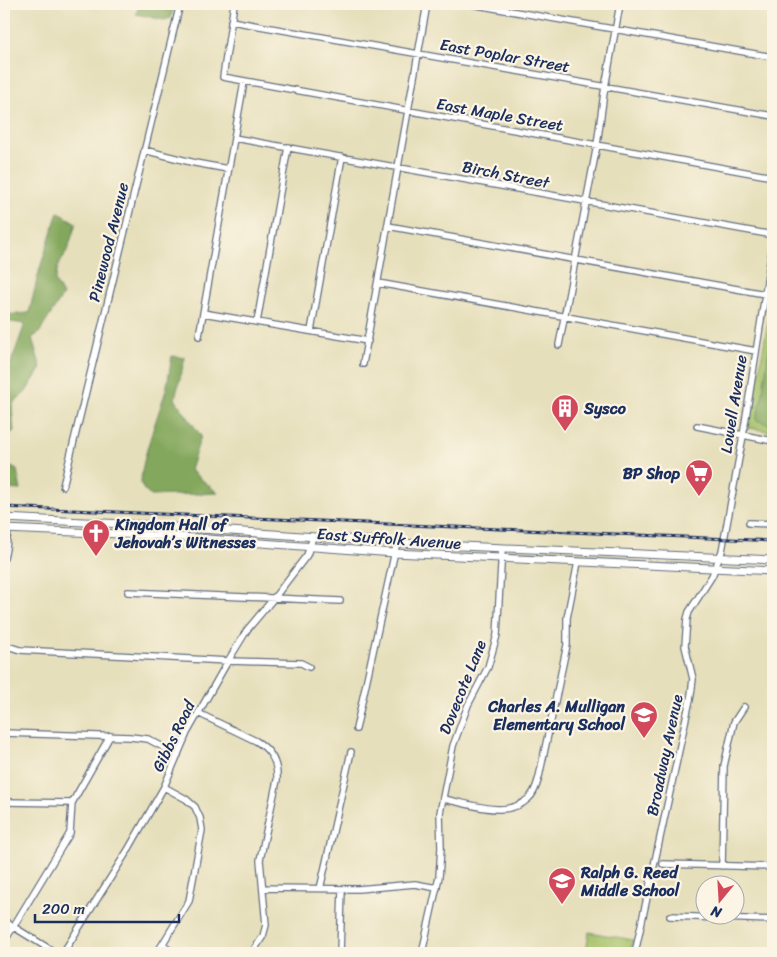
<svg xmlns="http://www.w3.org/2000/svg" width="777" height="957" font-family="Sriracha,sans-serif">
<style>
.green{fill:#a4c168;stroke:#607863}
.forest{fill:#83a75c;stroke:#4f6b5d}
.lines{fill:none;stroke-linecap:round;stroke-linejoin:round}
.minor-casing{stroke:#626d7f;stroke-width:8}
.major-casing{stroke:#626d7f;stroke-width:9}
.minor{stroke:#fff;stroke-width:5.5}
.major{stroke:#fff;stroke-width:7}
.rail-casing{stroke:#1b2f5e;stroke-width:3}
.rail{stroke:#fcf5e5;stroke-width:1;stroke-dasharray:4;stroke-linecap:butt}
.labels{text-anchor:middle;stroke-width:4.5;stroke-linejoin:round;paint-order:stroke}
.street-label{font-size:16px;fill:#1b2f5e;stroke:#fcf5e5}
.poi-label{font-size:16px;font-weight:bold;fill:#1b2f5e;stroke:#fcf5e5;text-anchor:start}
</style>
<rect width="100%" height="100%" fill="#fcf5e5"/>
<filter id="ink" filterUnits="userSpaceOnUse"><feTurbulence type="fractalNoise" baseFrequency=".02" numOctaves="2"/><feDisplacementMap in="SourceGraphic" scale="10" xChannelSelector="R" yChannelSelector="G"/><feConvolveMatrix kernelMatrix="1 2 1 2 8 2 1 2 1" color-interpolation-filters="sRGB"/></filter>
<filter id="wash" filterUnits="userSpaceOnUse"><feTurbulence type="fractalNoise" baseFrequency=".0096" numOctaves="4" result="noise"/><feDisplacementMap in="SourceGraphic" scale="20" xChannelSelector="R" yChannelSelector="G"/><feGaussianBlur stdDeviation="1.12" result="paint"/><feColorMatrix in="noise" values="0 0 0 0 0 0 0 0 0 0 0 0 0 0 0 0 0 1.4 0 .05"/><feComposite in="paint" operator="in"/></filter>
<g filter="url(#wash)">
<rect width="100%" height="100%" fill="#e6dfbb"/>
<!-- green -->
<path class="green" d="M773,296V432L744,427L756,387Z
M589,932L633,940L631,953H586Z"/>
<!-- forest -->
<path class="forest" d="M140,4H174L171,18L164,20L136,14Z
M58,212L76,223L68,249L58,267L55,281L63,295L39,333L32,338L41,368L25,393L14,402L12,408L14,431L6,439L4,443V382L25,324L4,321V315L29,313L40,268Z
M773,322V426L756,420L762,398Z
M172,356L185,358L175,399L201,436L190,470L218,493L152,496C147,494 141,488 141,482C141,462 156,421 162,402C168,388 169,371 172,356Z
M4,463L17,470L21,490L4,489Z"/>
</g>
<g filter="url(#ink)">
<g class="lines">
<!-- minor casing -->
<g class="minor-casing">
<path id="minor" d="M234,4L223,77L773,177
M471,4L773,57
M231,21L773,116
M234,138L773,235
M144,150L195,163L228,169
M388,226L765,294
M378,283L756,351
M203,313L368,341
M257,322L288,147
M311,331L342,157
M199,336L244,82
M559,345L597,145L604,93L620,4
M363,364L427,4
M697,426L773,441
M63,486L180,4
M749,523L773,524
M4,558L6,549L8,529
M128,592L340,601
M4,645L20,650L228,661L301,663L309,667
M198,713L256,741C271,750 278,762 277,780L260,860L266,925L263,936L252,953
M356,729L397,542
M4,733L130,737L148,739L178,755
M443,799C469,803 507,820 529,798C535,793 537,784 539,777L567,645V618L578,562
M4,802L72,803
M663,864L773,867
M722,866L724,766L734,722L744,707
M263,888L358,889L415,884L437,888
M320,889L351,752
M670,916L773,920
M4,921L56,953
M4,942L70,833L72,803L110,736
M162,945L174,953
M63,953L128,850L164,787L187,733L228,661L247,630L274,598L307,555L313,537
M157,953L189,901L202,830L200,818L195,807L186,799L164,787
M340,953L342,889
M422,953L439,877L441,848L440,813L453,746L468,705L488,667L497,635L502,548
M635,953L691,695L693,679L685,646L687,619L689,612L712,576L722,551L743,436L773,243"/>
</g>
<!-- major casing -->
<g class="major-casing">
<path id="major" d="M4,518L144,525L417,544L773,560
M4,529L167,536L394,553L773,571"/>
</g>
<!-- minor -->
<use href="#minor" class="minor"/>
<!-- major -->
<use href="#major" class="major"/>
<!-- rail casing -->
<g class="rail-casing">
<path id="rail" d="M4,507L773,541"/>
</g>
<!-- rail -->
<use href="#rail" class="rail"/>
</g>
</g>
<!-- icons -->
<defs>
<g id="building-pin" transform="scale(1.4375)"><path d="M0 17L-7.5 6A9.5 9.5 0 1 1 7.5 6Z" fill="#d1495b" stroke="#fcf5e5"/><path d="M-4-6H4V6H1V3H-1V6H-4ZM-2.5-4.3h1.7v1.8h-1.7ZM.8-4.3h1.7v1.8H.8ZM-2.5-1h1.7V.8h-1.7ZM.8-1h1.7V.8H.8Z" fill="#fff"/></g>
<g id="supermarket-pin" transform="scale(1.4375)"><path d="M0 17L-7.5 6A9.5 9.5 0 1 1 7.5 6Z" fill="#d1495b" stroke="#fcf5e5"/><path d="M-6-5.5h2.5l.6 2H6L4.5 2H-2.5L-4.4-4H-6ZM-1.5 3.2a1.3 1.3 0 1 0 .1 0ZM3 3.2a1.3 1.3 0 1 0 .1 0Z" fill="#fff"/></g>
<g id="church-pin" transform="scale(1.4375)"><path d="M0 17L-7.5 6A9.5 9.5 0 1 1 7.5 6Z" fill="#d1495b" stroke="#fcf5e5"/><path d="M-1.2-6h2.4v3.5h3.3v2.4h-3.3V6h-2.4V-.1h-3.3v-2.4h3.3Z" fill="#fff"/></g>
<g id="school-pin" transform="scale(1.4375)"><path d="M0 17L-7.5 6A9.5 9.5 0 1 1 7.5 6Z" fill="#d1495b" stroke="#fcf5e5"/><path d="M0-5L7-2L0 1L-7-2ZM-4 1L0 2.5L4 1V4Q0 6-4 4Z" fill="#fff"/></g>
</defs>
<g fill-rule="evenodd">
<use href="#building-pin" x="565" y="408"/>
<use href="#supermarket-pin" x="699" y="473"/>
<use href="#church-pin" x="96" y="533"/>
<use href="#school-pin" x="644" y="715"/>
<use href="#school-pin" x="562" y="881"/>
</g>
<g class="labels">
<!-- street labels -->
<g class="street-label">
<text transform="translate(505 55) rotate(10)" y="6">East Poplar Street</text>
<text transform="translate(500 114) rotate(10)" y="6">East Maple Street</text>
<text transform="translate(506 174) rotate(11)" y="6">Birch Street</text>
<text transform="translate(108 242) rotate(-76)" y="6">Pinewood Avenue</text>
<text transform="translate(733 404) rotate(-81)" y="6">Lowell Avenue</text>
<text transform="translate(389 538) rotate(4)" y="6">East Suffolk Avenue</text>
<text transform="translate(462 687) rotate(-68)" y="6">Dovecote Lane</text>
<text transform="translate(173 736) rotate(-64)" y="6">Gibbs Road</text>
<text transform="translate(664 755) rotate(-78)" y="6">Broadway Avenue</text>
</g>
<!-- poi labels -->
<g class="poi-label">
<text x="584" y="414">Sysco</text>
<text x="680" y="479" text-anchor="end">BP Shop</text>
<text x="115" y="530">Kingdom Hall of<tspan x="115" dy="18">Jehovah’s Witnesses</tspan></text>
<text x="625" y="712" text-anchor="end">Charles A. Mulligan<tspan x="625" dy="18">Elementary School</tspan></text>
<text x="581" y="878">Ralph G. Reed<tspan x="581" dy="18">Middle School</tspan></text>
</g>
</g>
<!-- margin -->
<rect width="777" height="957" fill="none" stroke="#fcf5e5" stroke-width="20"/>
<!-- north arrow -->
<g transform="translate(720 900) rotate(198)"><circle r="24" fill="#fcf5e5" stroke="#a2a6af"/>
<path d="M0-4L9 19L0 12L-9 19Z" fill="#d1495b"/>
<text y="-8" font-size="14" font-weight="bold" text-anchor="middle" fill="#1b2f5e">N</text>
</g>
<!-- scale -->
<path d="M35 914v8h144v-8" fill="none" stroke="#1b2f5e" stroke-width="2.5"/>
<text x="42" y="914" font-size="15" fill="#1b2f5e" stroke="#fcf5e5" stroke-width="4" paint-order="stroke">200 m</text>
</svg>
